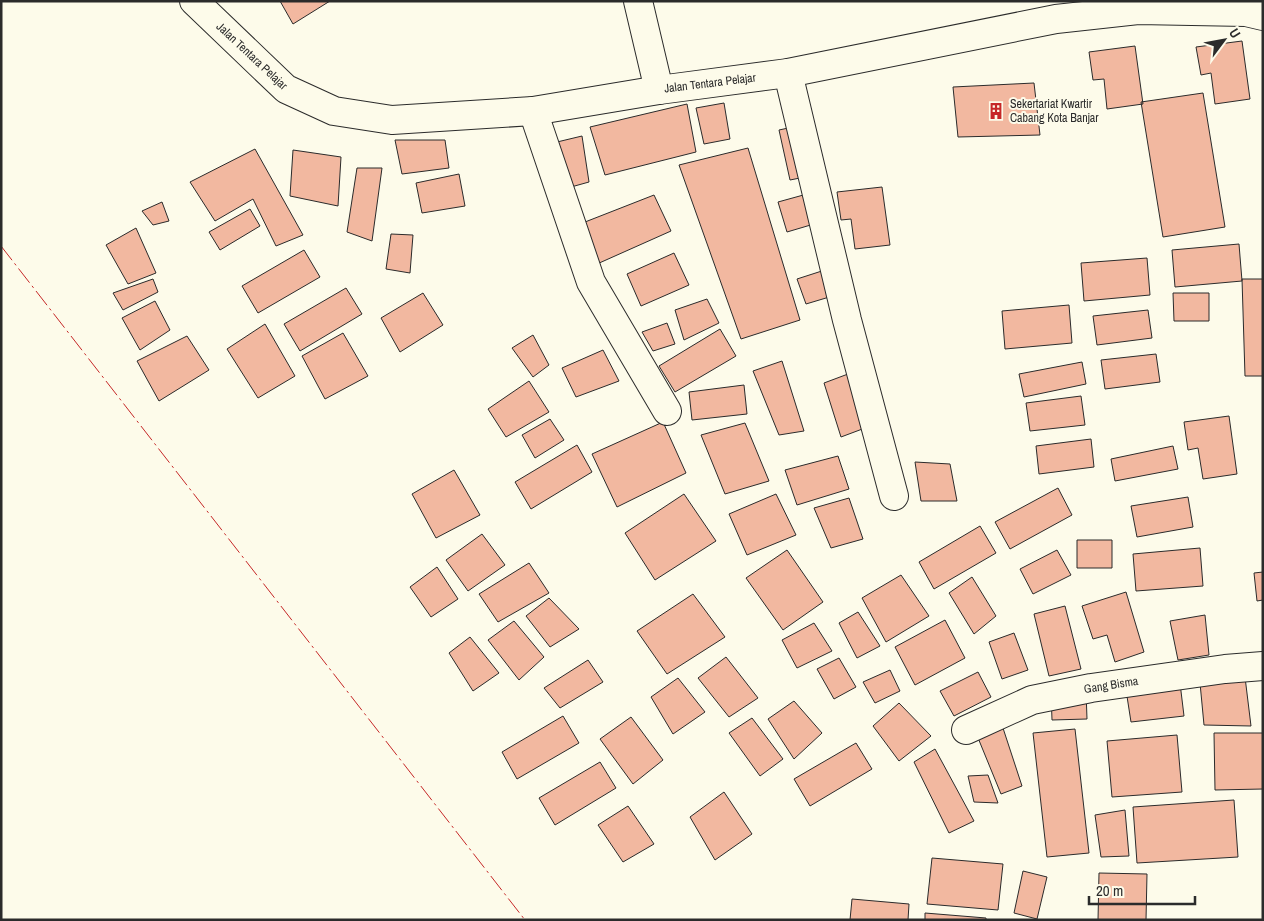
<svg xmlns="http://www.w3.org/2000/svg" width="1264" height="921" font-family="'Archivo Narrow',sans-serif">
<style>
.building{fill:#f2b8a0;stroke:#2b2b2b}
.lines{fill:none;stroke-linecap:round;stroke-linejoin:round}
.minor-casing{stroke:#2b2b2b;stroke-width:30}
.secondary-casing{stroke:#2b2b2b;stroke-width:30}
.minor{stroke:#fdfbea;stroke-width:28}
.secondary{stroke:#fdfbea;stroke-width:28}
.power{stroke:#c62828;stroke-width:1;stroke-dasharray:18 4 2.5 4;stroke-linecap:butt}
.labels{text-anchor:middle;stroke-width:4;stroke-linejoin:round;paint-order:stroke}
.street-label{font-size:12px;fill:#2b2b2b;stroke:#fdfbea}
.poi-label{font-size:12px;fill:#2b2b2b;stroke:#fdfbea;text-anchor:start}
</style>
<rect width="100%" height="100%" fill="#fdfbea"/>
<!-- building -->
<path class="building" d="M280,1H330L293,24Z
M1242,41L1250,99L1215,104L1211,73L1201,75L1196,47Z
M1135,46L1143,104L1107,109L1104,79L1093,80L1089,52Z
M1034,83L1040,135L958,137L953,87Z
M1203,93L1225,227L1163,237L1141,102Z
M724,103L730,139L704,144L696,108Z
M687,104L696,152L605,175L590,127Z
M793,127L805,177L790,180L779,130Z
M582,136L589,182L571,187L557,142Z
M395,140H445L449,168L402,174Z
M748,148L800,320L741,339L679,165Z
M255,149L303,235L276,246L253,199L215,221L190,182Z
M293,150L341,157L338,206L290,196Z
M357,168H382L372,241L347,232Z
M459,174L465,206L422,213L416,183Z
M882,187L890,245L855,249L851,219L841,220L837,192Z
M807,194L814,224L787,232L778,202Z
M654,195L671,231L597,264L585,222Z
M162,202L169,221L153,225L142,211Z
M250,209L260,226L220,250L209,232Z
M136,228L156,273L128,284L106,245Z
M391,234L413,235L410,273L386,269Z
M1239,244L1242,281L1175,287L1172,250Z
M304,250L320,277L258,313L242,286Z
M674,253L689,285L641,306L627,274Z
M1147,258L1150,295L1084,301L1081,263Z
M828,269L836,295L806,304L797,279Z
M153,279L158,292L123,310L113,293Z
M1242,279H1263V376H1245Z
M346,288L362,314L300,351L284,324Z
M423,293L443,325L400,352L381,318Z
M1173,293H1209V321H1174Z
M707,299L719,323L684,340L675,310Z
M155,301L170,330L140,350L122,318Z
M1069,305L1072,343L1005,349L1002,311Z
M1148,310L1152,338L1097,345L1093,316Z
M667,323L675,344L653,351L642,332Z
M265,324L295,376L258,398L227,349Z
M720,329L736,356L675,392L659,366Z
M343,333L368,376L325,399L302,356Z
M533,335L549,365L533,377L512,348Z
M187,336L209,370L159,401L137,361Z
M603,350L619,381L576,397L562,368Z
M1156,354L1160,382L1105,389L1101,360Z
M782,361L804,431L779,435L753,371Z
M1082,362L1086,384L1024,397L1019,374Z
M848,374L865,428L841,437L824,383Z
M529,381L549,412L506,437L488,409Z
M744,385L747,414L692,420L689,392Z
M1081,396L1085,425L1030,431L1026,403Z
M1229,416L1237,474L1203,479L1198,448L1188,450L1184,422Z
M550,419L564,440L535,458L522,435Z
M663,422L686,473L617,507L592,454Z
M745,423L769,481L725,494L701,435Z
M1091,439L1094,467L1039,474L1036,446Z
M577,445L592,472L531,509L515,482Z
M1173,446L1178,469L1115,481L1111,459Z
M838,456L849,489L797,505L785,470Z
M915,462L950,464L957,501H921Z
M454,470L480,515L436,538L412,494Z
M1058,488L1072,515L1010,549L995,522Z
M684,494L716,541L655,580L625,533Z
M776,494L796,535L747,555L729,514Z
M1188,497L1193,527L1137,537L1131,506Z
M849,498L863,539L831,548L814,508Z
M980,526L996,553L934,589L919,562Z
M482,534L505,565L468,591L446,560Z
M1077,540H1112V568H1077Z
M1200,548L1203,586L1136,591L1133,554Z
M787,550L823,602L783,630L746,578Z
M1057,550L1071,575L1033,594L1020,569Z
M529,563L549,593L498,622L479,594Z
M437,567L458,599L431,617L410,587Z
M1263,572V600L1257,601L1254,573Z
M901,575L929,616L886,642L862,598Z
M972,577L996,616L974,634L949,593Z
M1126,592L1144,652L1115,662L1107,635L1093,639L1082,606Z
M693,594L725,637L667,674L637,631Z
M549,598L579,629L550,647L526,616Z
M1065,606L1081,669L1049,676L1034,614Z
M858,612L880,646L857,658L839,623Z
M1205,615L1209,655L1178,660L1170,621Z
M945,620L965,658L915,685L895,647Z
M514,621L544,657L519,680L488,640Z
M814,623L832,651L797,668L782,640Z
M1014,633L1028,670L1002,679L989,642Z
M470,637L499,673L473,691L449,653Z
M726,657L758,698L729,717L698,678Z
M839,658L856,687L834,699L817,669Z
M588,660L603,682L560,708L544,688Z
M890,670L900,691L875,703L863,682Z
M978,672L991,697L954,716L940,691Z
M1245,677L1251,726L1204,725L1200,683Z
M678,678L705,712L673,734L651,697Z
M1180,683L1184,716L1131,722L1126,690Z
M1086,691L1087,719L1052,720L1051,692Z
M794,701L822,733L794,759L768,719Z
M899,703L931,736L899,761L873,726Z
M563,716L579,743L517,779L502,752Z
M631,717L663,760L633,784L600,739Z
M752,718L783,759L760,776L729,733Z
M1001,722L1022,786L1001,794L976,733Z
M1075,729L1089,853L1047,857L1033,733Z
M1214,733H1263V789L1215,790Z
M1177,735L1182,792L1112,797L1107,741Z
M856,743L872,769L810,806L794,779Z
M935,749L974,821L949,833L914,762Z
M600,762L616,788L555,825L539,798Z
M988,775L998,803L974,802L968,776Z
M724,792L752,834L715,860L690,817Z
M1234,800L1238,857L1137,863L1133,807Z
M628,806L654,844L623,862L598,825Z
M1125,810L1129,856L1101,857L1095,815Z
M932,858L1003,864L998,910L927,904Z
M1023,871L1047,877L1037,919L1014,913Z
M1099,873L1147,874L1146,920H1098Z
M852,899L909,904L908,920H850Z
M925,913L986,918V920H925Z"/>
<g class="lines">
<!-- minor casing -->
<g class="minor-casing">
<path id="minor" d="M638,1L659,90
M788,73L847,320L894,496
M533,111L591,282L667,411
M966,730L1032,700L1091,688L1225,669L1263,666"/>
</g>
<!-- secondary casing -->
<g class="secondary-casing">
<path id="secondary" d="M194,1L286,89L334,111L392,120L533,111L659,90L788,73L1056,19L1138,10L1246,12L1263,16"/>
</g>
<!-- minor -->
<use href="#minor" class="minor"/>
<!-- secondary -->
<use href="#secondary" class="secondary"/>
<!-- power -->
<path class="power" d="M1,246L525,920"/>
</g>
<!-- icons -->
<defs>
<g id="building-bare" transform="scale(1.35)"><path d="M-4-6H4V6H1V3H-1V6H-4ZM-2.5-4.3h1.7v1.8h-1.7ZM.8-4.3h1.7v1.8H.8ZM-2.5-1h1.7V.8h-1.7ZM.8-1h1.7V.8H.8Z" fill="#c62828" stroke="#fdfbea" stroke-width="2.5" paint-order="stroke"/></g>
</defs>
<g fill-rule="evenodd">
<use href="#building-bare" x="996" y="111"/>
</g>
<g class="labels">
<!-- street labels -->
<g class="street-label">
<text transform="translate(252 56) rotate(43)" y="4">Jalan Tentara Pelajar</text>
<text transform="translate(710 83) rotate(-7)" y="4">Jalan Tentara Pelajar</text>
<text transform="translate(1111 685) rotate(-9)" y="4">Gang Bisma</text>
</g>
<!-- poi labels -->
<g class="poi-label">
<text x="1010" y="108">Sekertariat Kwartir<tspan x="1010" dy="14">Cabang Kota Banjar</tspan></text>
</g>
</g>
<!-- border -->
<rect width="1264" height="921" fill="none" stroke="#2b2b2b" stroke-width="5"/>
<!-- north arrow -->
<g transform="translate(1224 40) rotate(58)" stroke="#fdfbea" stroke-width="4" paint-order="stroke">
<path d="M0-4L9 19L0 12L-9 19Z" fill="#2b2b2b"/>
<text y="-8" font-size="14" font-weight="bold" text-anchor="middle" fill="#2b2b2b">U</text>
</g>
<!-- scale -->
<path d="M1089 896v8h106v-8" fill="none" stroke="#2b2b2b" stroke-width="2.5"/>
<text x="1096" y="896" font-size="15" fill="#2b2b2b" stroke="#fdfbea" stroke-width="4" paint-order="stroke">20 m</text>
</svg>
